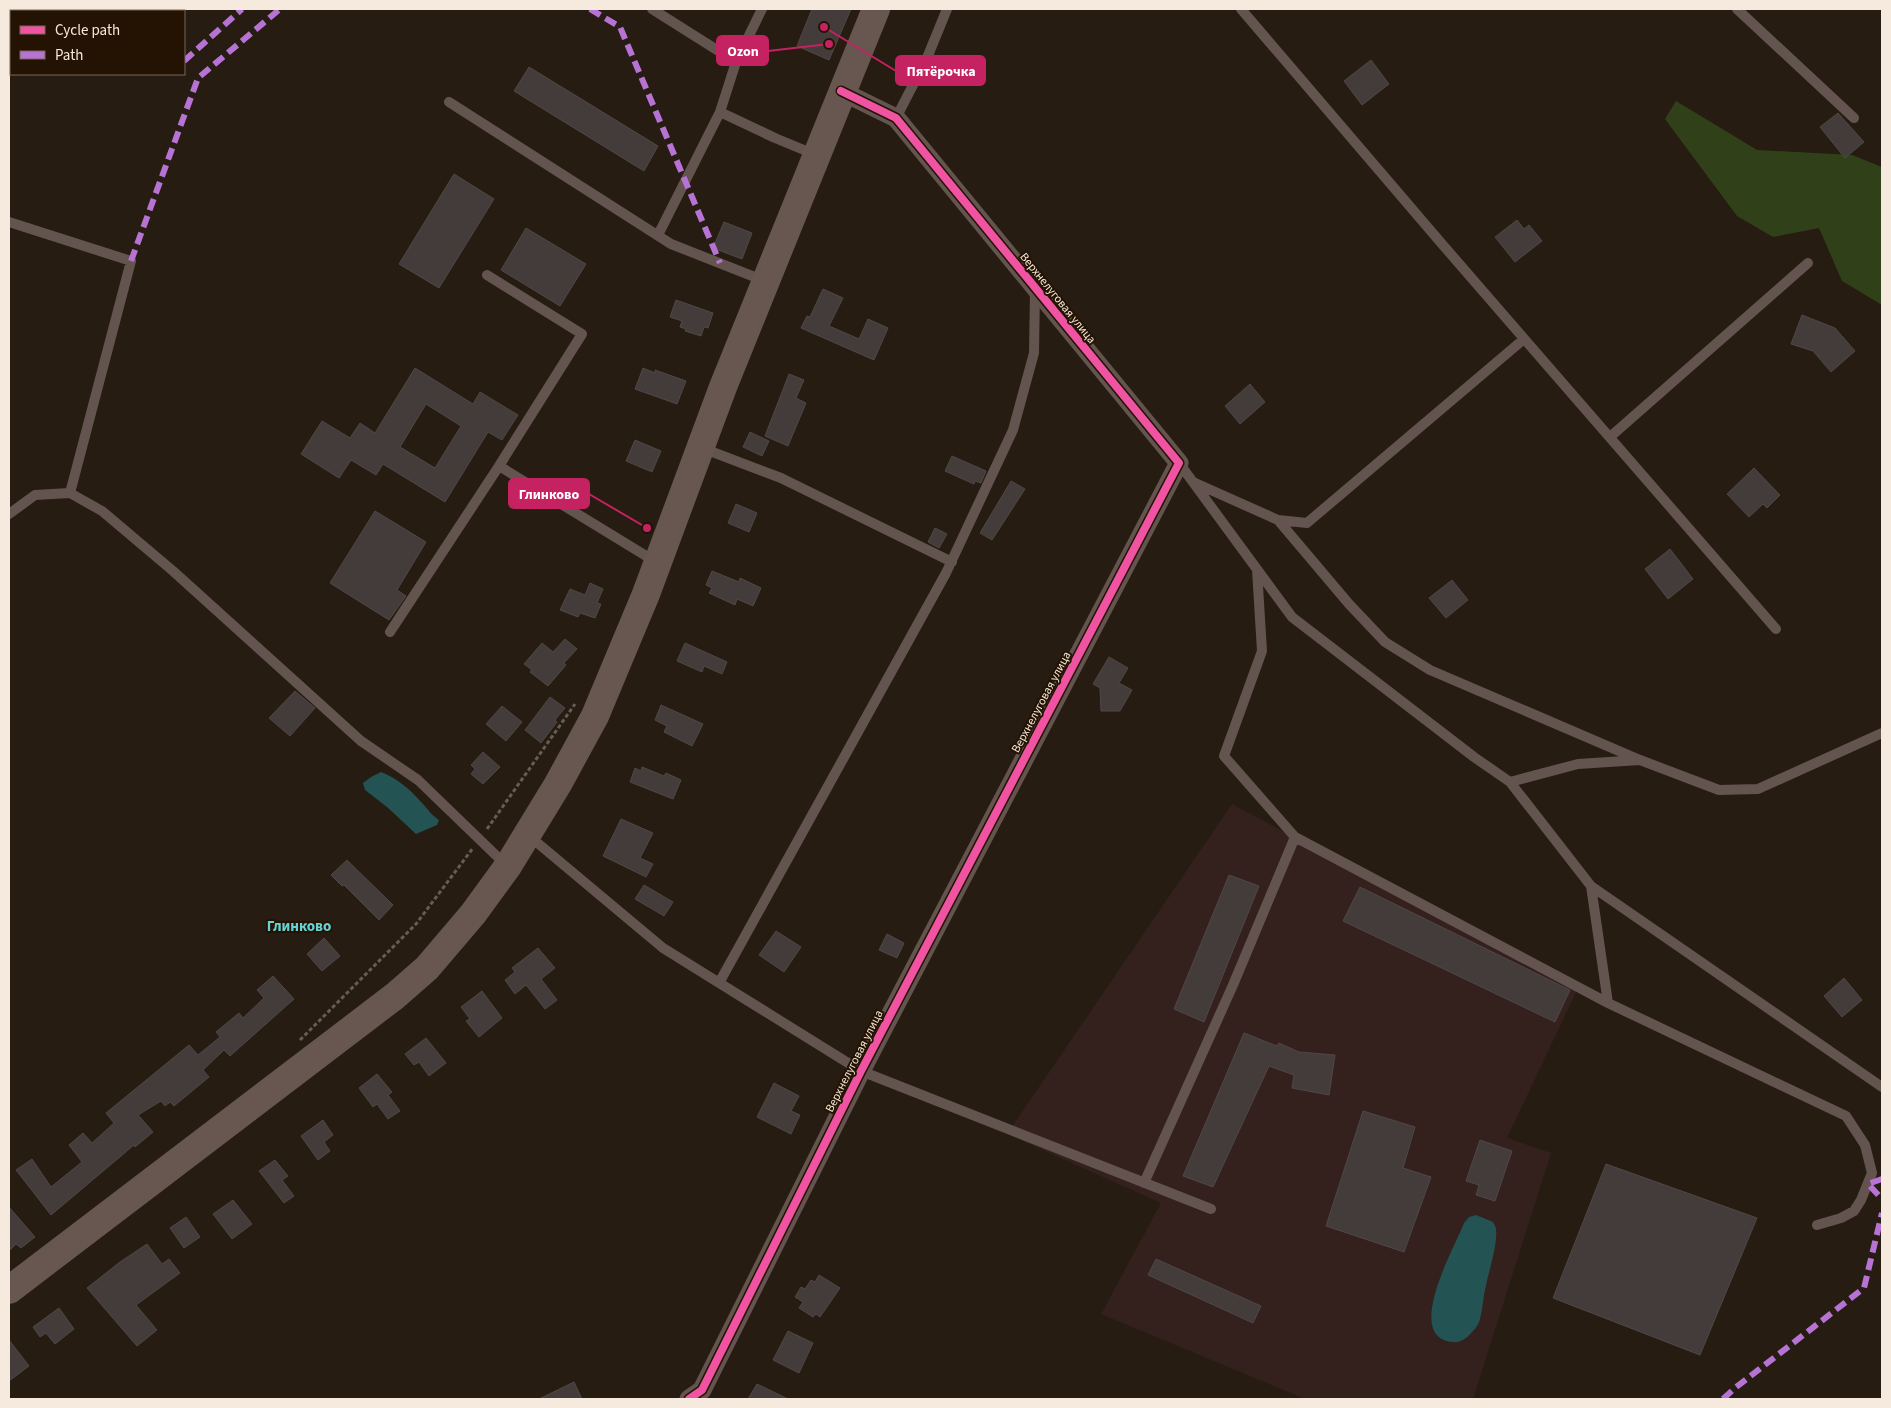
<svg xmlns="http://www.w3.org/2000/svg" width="1891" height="1408" font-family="'Source Sans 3',sans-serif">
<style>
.industrial{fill:#34211e}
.green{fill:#30411a}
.water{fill:#235352}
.building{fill:#433c3a;stroke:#4f4847;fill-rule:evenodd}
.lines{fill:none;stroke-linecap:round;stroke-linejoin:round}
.path{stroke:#675c56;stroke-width:3;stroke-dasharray:4 2.5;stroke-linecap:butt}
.service{stroke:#64544f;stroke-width:10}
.minor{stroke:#64544f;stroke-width:19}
.secondary{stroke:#675750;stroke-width:28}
.quiet{stroke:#b673d3;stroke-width:6;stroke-dasharray:12 6;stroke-linecap:butt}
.cycleway-casing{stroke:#241302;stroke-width:11}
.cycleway{stroke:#f153a3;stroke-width:8}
.labels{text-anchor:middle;stroke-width:4;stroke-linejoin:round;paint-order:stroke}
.street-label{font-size:12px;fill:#f6eade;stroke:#241302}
.quarter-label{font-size:15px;font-weight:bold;fill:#65d2d6;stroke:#241302}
.leader{fill:none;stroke:#c52262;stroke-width:2}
.callout-dot{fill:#c52262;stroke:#241302;stroke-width:2}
.callout{fill:#c52262;stroke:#c52262;stroke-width:2}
.callout-label{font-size:14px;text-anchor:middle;font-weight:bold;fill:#fff}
</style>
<rect width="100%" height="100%" fill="#261c11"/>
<!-- industrial -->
<path class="industrial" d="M1232,804L1578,988L1507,1138L1551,1153L1473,1399H1305L1101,1314L1161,1203L1007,1134Z"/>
<!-- green -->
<path class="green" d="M1676,101L1757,150L1852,155L1882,167V305L1842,281L1819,228L1773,237L1737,216L1665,119Z"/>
<!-- water -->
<path class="water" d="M381,772C397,778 411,790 422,803C428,809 431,815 439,820L437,825L416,834L387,807L365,790L363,783L371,777Z
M1476,1215L1493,1222C1494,1224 1496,1227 1496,1229C1498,1243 1489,1271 1486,1285C1483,1297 1483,1308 1480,1319C1479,1324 1475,1329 1472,1332C1467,1338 1461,1343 1453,1342C1402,1338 1456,1245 1464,1223L1469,1217Z"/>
<!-- building -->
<path class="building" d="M812,9H851L829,60L797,46Z
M1371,60L1389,84L1362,105L1344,81Z
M529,67L658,146L644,171L514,91Z
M1838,113L1864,142L1845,158L1820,127Z
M454,174L494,199L439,288L399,264Z
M1517,220L1524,229L1529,225L1542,241L1515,262L1495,237Z
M724,222L752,233L742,259L713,248Z
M526,228L586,264L560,306L501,270Z
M823,289L843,298L829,326L859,339L868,319L888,328L874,360L801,328L807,316L810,317Z
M676,300L713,313L708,328L704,327L701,336L685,331L686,329L680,327L682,321L670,317Z
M1802,315L1835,328L1855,351L1831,372L1813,351L1791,344Z
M415,368L473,404L480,392L518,415L502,440L488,432L445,502L383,464L376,475L351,460L339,478L301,454L322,421L350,438L360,423L375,433ZM426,404L461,426L435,468L400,447Z
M643,368L655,373V370L686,381L677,404L635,389Z
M789,374L804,380L796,398L806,403L788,446L765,436Z
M1250,384L1265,402L1240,424L1225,406Z
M750,432L769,441L762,456L743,447Z
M635,440L661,451L652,472L626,461Z
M952,456L986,471L981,483L975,481L974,484L945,471Z
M1754,468L1780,495L1767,508L1763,504L1749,517L1727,494Z
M1011,481L1025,489L992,540L980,533Z
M736,504L757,513L749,532L728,523Z
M375,511L426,542L397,590L406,596L389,620L330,583Z
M935,528L947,534L939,548L928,542Z
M1670,549L1693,579L1668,599L1645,569Z
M712,571L739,582L740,578L761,588L753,606L737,599L735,605L709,593L712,588L706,585Z
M1452,580L1468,600L1446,618L1429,598Z
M590,583L603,589L597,603L601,604L595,618L580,613L578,617L560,610L570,589L585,595Z
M565,639L577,649L564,663L566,665L548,686L530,672L532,670L524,664L542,643L553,652Z
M685,643L727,662L722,674L704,666L702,672L677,661Z
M1109,657L1128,668L1119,683L1132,690L1120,711H1101L1100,688L1093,684Z
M295,691L315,708L290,736L269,718Z
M550,697L565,708L555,720L557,722L541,743L525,730Z
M661,705L703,724L692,746L664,732L667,726L655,720Z
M502,706L522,722L506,741L486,724Z
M483,752L500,767L483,784L471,774L475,769L471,765Z
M642,767L664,776L666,773L681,780L673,799L630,782L635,768L641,771Z
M621,819L653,833L640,858L653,864L646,877L603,856Z
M347,860L393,905L379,920L344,885L342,886L331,875Z
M1229,875L1259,886L1204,1022L1174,1009Z
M644,885L673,902L664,916L635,899Z
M1360,887L1570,990L1555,1022L1343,921Z
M776,931L801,947L784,972L759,955Z
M887,934L904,943L897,958L879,950Z
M324,938L340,956L322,971L307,954Z
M538,948L555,968L541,979L557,1000L545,1009L526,985L515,994L505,980L515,972L512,968Z
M273,976L294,999L230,1056L224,1050L203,1070L209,1077L174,1106L170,1102L165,1106L161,1101L138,1115L153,1132L135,1147L134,1145L51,1215L16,1170L32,1159L51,1187L82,1162L69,1145L83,1133L92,1143L114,1123L106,1113L189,1045L198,1055L220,1037L216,1032L239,1013L243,1018L264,998L257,990Z
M1844,978L1862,1000L1842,1017L1824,996Z
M482,991L502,1018L479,1037L466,1021L470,1019L461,1007Z
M1244,1033L1277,1046L1279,1043L1299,1052L1335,1055L1329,1095L1292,1088L1294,1075L1269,1066L1213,1187L1183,1176Z
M426,1038L446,1063L429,1076L419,1062L414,1065L405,1054Z
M377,1074L392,1092L388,1095L400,1111L388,1119L377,1104L373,1107L359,1088Z
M774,1083L799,1096L791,1111L800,1115L791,1134L757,1117Z
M1363,1111L1415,1127L1403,1168L1431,1177L1404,1252L1326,1226Z
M323,1120L333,1135L324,1142L330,1151L318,1160L301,1136Z
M1480,1140L1512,1151L1495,1201L1476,1195L1479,1185L1466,1181Z
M275,1160L288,1176L282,1180L294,1196L284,1203L259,1171Z
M1606,1164L1757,1218L1700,1355L1553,1298Z
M233,1200L252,1224L232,1239L213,1214Z
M9,1207L35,1237L21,1248L16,1244L9,1251Z
M186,1217L200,1237L184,1248L170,1228Z
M147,1244L162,1264L169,1259L180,1273L136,1305L157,1330L137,1346L87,1288L120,1262Z
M1156,1259L1261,1306L1253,1323L1148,1275Z
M819,1275L840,1288L820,1317L816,1314L813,1317L799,1308L803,1302L795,1297L801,1287L805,1289L811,1280L815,1282Z
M59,1308L74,1329L55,1344L46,1333L40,1337L33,1327Z
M788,1331L813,1343L799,1373L773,1360Z
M9,1340L29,1366L9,1381Z
M574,1382L582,1399H539Z
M757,1384L788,1399H748Z"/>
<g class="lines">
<!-- path -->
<path class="path" d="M487,829L575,704
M300,1040L416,924L473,848"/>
<!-- service -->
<path class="service" d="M652,9L736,62L720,112L775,138L816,155
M1241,9L1442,244L1776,629
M1737,9L1854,118
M736,62L762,9
M449,102L671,244L765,281
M896,118L927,58L947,9
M9,222L131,261L70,493
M658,235L720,112
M487,275L582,334L499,466L656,562
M1610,437L1808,263
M702,448L781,478L952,562
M1179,463L1292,617L1474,757L1510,782L1591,886L1608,1003
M1193,482L1278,520L1307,523L1524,339
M9,514L35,495L70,493L102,511L173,571L361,741L418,780L507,866
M1278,520L1349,604L1385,642L1430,670L1640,760
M1257,570L1262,651L1224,756L1295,837
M390,632L499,466
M1510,782L1578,764L1640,760L1719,790L1758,789L1882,733
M528,835L663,948L861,1071L1211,1209
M1591,886L1882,1087
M719,983L946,573L1013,430L1034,353L1035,290
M1144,1183L1233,985L1295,837L1608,1003L1846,1116L1865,1145L1872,1173L1861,1200L1854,1211L1841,1218L1817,1225"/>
<!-- minor -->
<path class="minor" d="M689,1399L702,1390L861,1071L1179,463L896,118L841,91"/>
<!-- secondary -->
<path class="secondary" d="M9,1290L395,996L427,968L473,914L508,866L558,784L595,716L646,594L723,387L876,9"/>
<!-- quiet -->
<path class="quiet" d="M590,9L620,27L720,263
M9,23H11
M184,61L242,9
M131,261L198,78L280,9
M1882,1179L1868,1184L1882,1199
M1723,1399L1735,1388L1864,1288L1882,1213"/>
<!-- cycleway casing -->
<g class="cycleway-casing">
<path id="cycleway" d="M689,1399L702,1390L861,1071L1179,463L896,118L841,91"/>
</g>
<!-- cycleway -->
<use href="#cycleway" class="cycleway"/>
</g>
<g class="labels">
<!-- street labels -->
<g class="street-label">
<text transform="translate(1058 298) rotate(51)" y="4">Верхнелуговая улица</text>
<text transform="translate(1041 702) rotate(-62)" y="4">Верхнелуговая улица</text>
<text transform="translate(854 1061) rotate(-63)" y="4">Верхнелуговая улица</text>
</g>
<!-- quarter labels -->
<g class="quarter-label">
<text x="299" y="931">Глинково</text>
</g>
</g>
<!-- callouts -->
<path class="leader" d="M829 44L768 51M824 27L896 71M647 528L589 494"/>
<g class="callout-dot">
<circle cx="829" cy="44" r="5"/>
<circle cx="824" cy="27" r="5"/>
<circle cx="647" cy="528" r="5"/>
</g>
<g class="callout">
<rect x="717" y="36" width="51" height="29" rx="5"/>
<rect x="896" y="56" width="89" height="29" rx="5"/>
<rect x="509" y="479" width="80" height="29" rx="5"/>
</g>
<g class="callout-label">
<text x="743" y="56">Ozon</text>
<text x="941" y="76">Пятёрочка</text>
<text x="549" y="499">Глинково</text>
</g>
<!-- border -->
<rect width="1891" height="1408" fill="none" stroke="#f6eade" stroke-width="20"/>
<!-- legend -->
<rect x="10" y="10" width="175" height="65" fill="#241302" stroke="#78695a"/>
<rect x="20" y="26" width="25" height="8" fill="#f153a3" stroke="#78695a"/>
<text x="55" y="35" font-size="15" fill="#f6eade">Cycle path</text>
<rect x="20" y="51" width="25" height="8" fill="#b673d3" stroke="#78695a"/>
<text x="55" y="60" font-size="15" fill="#f6eade">Path</text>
</svg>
